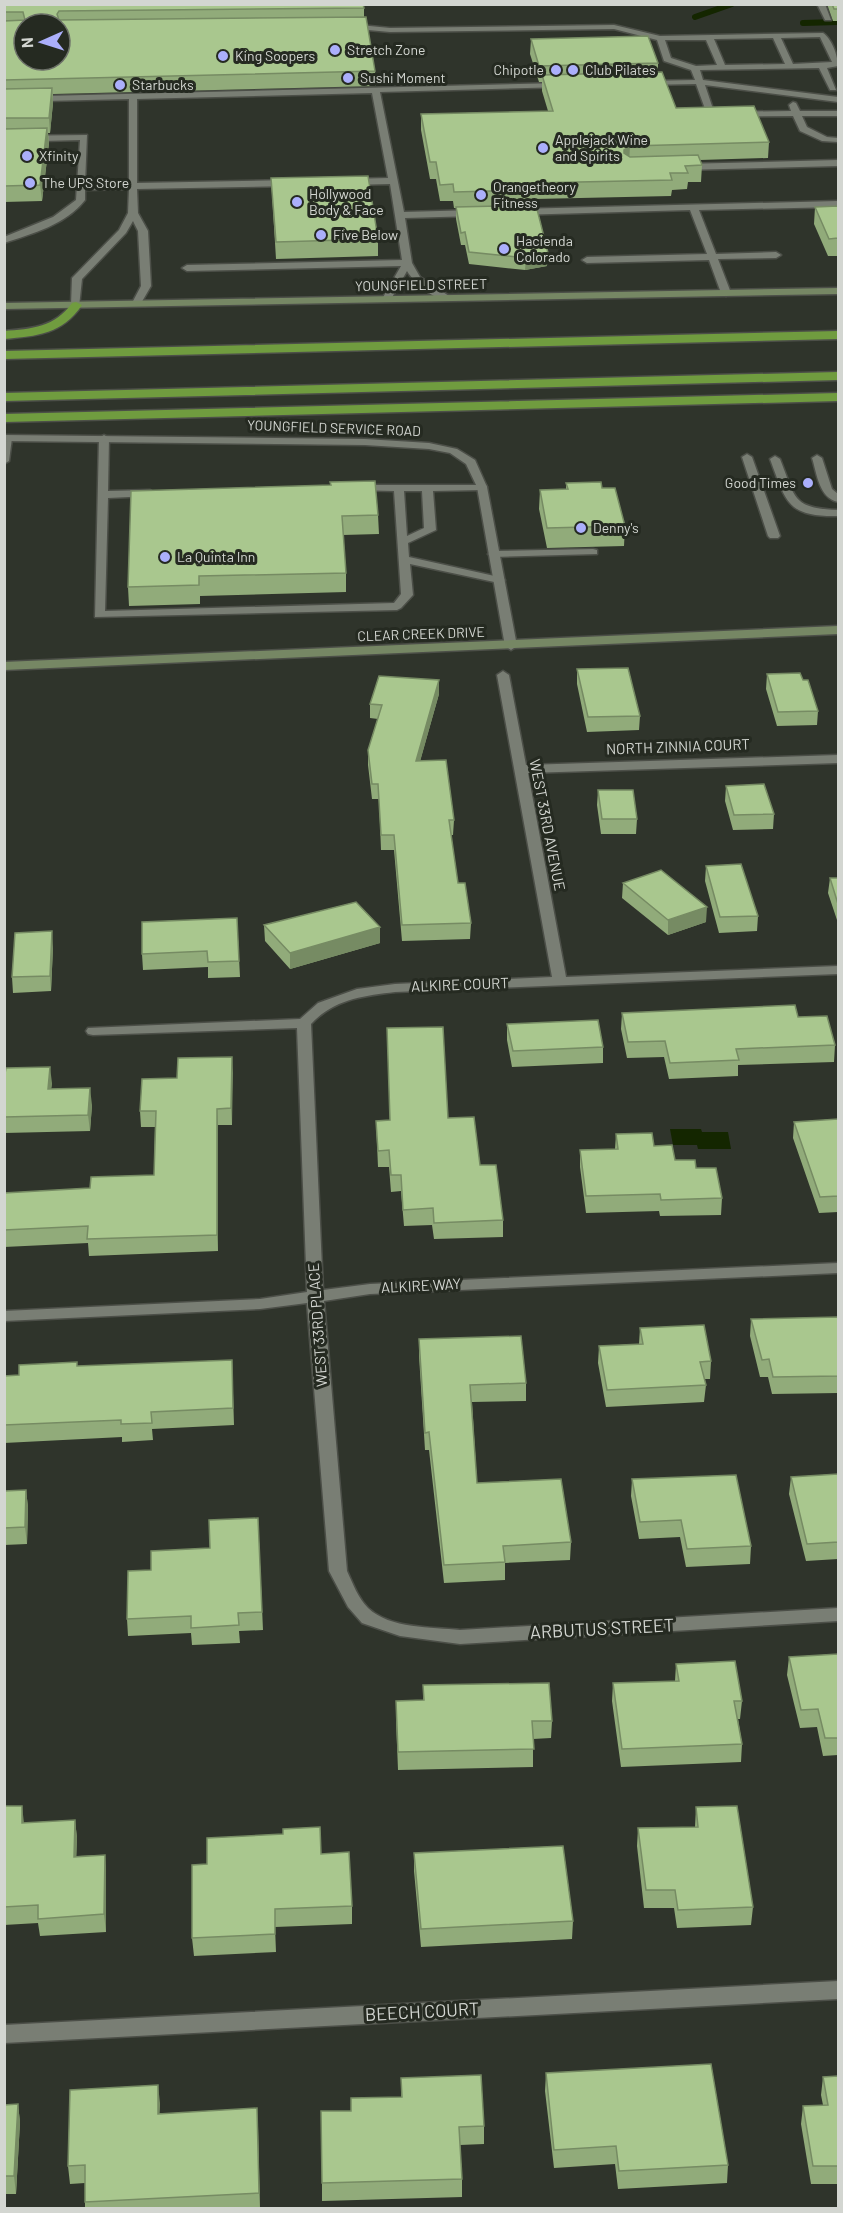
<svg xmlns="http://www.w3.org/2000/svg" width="843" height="2213" font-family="Barlow,sans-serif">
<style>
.water{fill:#142600}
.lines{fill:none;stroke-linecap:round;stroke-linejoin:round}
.stream{stroke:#142600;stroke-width:6}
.service-casing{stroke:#4c4f48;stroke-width:3}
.minor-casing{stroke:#4c4f48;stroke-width:3}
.secondary-casing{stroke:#4c4f48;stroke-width:3}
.motorway-casing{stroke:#4c4f48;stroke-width:3}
.service{fill:#797e74;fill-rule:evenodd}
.minor{fill:#797e74;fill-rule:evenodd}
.secondary{fill:#768764;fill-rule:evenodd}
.motorway{fill:#709c3f;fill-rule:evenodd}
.wall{fill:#91ab7a}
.shaded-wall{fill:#768b63}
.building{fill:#a9c78e;stroke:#768b63;stroke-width:1.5;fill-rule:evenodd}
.poi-dot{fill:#abaffb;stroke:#252a21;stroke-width:2}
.labels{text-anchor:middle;stroke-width:6;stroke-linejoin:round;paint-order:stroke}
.far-poi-label{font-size:14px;fill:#d3d6d1;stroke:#252a21;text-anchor:start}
.far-street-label{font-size:14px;fill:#d3d6d1;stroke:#252a21}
.street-label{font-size:15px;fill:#d3d6d1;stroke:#252a21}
.near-street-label{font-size:18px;fill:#d3d6d1;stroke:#252a21}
</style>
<rect width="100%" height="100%" fill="#2f342b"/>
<!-- water -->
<path class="water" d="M670,1129H701L702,1132H728L731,1149H698L697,1145H673Z"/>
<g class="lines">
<!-- stream -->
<path class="stream" d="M695,17L732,4
M803,23L838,22"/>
<!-- service casing -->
<g class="service-casing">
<path id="service" d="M817,4H825L831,20H825Z
M349,24L390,28L614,25L660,36L823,33C831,38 838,55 838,66L827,68L836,90H830L819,68L700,70L703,80L838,97V102L705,85L714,112L791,111L789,105L793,102L796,103L800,111H838V116H802L807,127L827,137L838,138V142L822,141L800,131L793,116L708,117L696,84L645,85L644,83L648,81L695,80L691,70L664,61L657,40L614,29L390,32L346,28L345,26ZM820,37L832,62L793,64L781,38ZM773,38L785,64L725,65L714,39ZM665,40H706L717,65L696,66L671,58Z
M561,83H564V87L380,92L404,212L475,210L480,213L475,216L405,218L412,263L420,277L449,296V300C435,301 414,283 407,271L390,301H384L382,299L401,266L187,271L182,268L187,265L402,260L390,184L350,185L346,182L350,179L388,178L372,93L137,99V183L290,180L294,183L290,186L137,189L138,213L148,231L151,286L140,305L132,303L141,286L138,231L133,221L126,233L82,279L79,307L71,305L72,278L119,230L128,213L129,189L85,190V200C67,224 32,234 4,243V237L53,217L76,200L80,140L4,142V136L87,135L85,184L129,183V99L4,102V97Z
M838,160V166L683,170L679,167L683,164Z
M838,201V207L699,210L716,254L776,252L781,255L776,258L718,259L731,293L726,296L721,293L709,260L587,263L582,260L587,257L707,254L690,210L517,215L512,212L517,209Z
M4,435L12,438L9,461L4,464Z
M104,435L109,438L108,491L150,490L155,493L150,496L108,498L105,611L394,603L401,594L394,491L353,490V486L357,485H486L487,487L482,490L433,491L436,530L408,543L409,557L499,577L505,580L499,583L410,564L413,595L401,608L397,610L95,617L99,438ZM404,491H422L424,528L407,536Z
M747,454L752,457L780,536L778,538H770L768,536L742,457Z
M817,455L822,458L832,489L838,494V502C819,498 817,474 812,458Z
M775,456L780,459C796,499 792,508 838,510V516C787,517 786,502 770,459Z
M593,549L597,550V554L494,557L488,554L494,551Z"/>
</g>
<!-- minor casing -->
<g class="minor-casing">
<path id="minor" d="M4,435L365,439L429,443L457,449L475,460L487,487L517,646L511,650L505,646L477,487L466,464L450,453L429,449L365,445L4,441Z
M503,671L509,675L526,765L838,755V763L528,773L566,977L838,966V974L395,992C363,996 334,999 311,1024L323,1290L370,1284L838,1263V1273L370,1294L324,1301L347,1571C353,1584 358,1598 368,1608C390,1629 432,1627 460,1630L838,1608V1621L460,1644L400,1636L362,1623L348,1607L329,1571L307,1303L260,1309L4,1321V1311L260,1299L307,1292L297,1028L93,1035L88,1034L86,1031L88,1028L300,1019L318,1003L357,989L395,984L552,977L497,675Z
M838,1981V1999L4,2043V2025Z"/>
</g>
<!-- secondary casing -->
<g class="secondary-casing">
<path id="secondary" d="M838,288V294L4,309V303Z
M838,626V634L4,670V662Z"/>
</g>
<!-- motorway casing -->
<g class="motorway-casing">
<path id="motorway" d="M76,302L82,305C62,334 38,336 4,339V331C32,329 55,327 72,303Z
M838,331V339L4,359V351Z
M838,372V380L4,401V393Z
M838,393V401L4,422V414Z"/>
</g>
<!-- service -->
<use href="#service" class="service"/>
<!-- minor -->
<use href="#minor" class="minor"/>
<!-- secondary -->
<use href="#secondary" class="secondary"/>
<!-- motorway -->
<use href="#motorway" class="motorway"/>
</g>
<!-- wall -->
<path class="wall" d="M4,4H444L364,6V17L375,71L376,86L53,94V103L50,133H48L49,143L42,201L4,202Z
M827,4H838V21H833Z
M531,39L658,63V73L676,108L769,142L768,158L700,160L702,165L701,182H688L687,189L672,190L671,196L534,199V205L547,266L525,270L469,264L465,245H461L456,219V208H454L453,201H440L436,179H430L421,130V114L548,111L542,91V82H539L530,54Z
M271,178L378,239V256L276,259Z
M838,206V256H828L814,224L815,207Z
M330,482L378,515L379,534L343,535L346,573V592L200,596V604L129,606L128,587L330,485Z
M566,483L625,526L624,546L547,548L539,509L540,490L566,489Z
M577,669L640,716L639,730L587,732L577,684Z
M767,674L803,680L818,711L817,725L777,726L766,689Z
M439,680V694L420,761L454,820L453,835H451L458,883L471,923L470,939L402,941L394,850H381L379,799H372L368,765V750L378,719L370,718V704Z
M726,786L774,814L773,829L733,830L725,801Z
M598,790L637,819L636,834H601L597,805Z
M706,866L758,916L757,931L719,933L705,881Z
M830,878H838V923L828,893Z
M623,883L706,922L668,935L622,898Z
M237,918L240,977L208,978V967L143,970L142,954Z
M264,925L380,927V943L290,969L265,941Z
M53,947L51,991L13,993L12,977Z
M622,1013L798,1017L835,1045L834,1062L738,1065V1076L669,1079L664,1057L627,1058L621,1029Z
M507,1024L603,1047V1063L512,1067L507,1040Z
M232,1057V1125H218V1251L89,1256L88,1243L4,1247V1193L90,1188L154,1175L155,1127H141L140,1111L177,1078Z
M4,1079L52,1083L51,1089L92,1105L90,1131L4,1133Z
M448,1118L480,1165L503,1220V1237L434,1239L432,1225L404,1226L401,1191L391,1192L389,1167H378L376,1121Z
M838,1119V1212L819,1213L793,1138L794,1122Z
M616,1134L654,1146L675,1160L696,1168L722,1198L721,1215L660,1216L659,1211L586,1213L580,1167V1150L615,1149Z
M838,1317V1393L772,1394L768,1377H760L750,1336L751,1319Z
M640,1328L711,1361L710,1379H704L706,1385L704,1402L606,1407L598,1363L599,1346L639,1344Z
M419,1339L526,1383V1401L472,1402L477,1483L571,1542L570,1560L505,1563V1580L444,1583L429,1450H425L419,1356Z
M232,1360L234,1425L152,1429L153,1440L122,1442V1437L4,1443V1376L19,1375L78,1366Z
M838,1474V1559L806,1561L789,1494L791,1477Z
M632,1479L751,1546L750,1564L686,1567L680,1537L639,1539L631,1496Z
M26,1490L28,1507L27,1544L4,1545V1491Z
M258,1518L263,1630L239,1631L240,1643L192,1645L191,1633L128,1636L127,1619L151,1570L210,1548Z
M838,1654V1755L823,1756L817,1727L800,1728L787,1675L789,1657Z
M676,1664L742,1701L740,1719H738L742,1744L741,1762L621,1767L612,1701L613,1683L675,1681Z
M423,1685L552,1721L551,1738L533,1739V1767L398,1770L396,1719L423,1700Z
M4,1806L24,1823L75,1820L77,1838L76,1856L105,1855L106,1873V1932L40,1936L38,1923L4,1925Z
M696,1807L753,1907L751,1925L677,1928L674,1908H644L637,1846L638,1828L695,1827Z
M414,1853L573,1921L572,1939L421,1947L414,1871Z
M321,1854L352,1906V1924L275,1927L276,1952L194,1956L192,1938L207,1864Z
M546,2073L728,2165L727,2183L618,2189L615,2164L554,2168L545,2091Z
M838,2076V2184H811L801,2124L803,2106L823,2105L821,2095L823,2077Z
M401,2078L484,2126V2144L460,2145L462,2179V2197L322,2201V2183L351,2111L401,2097Z
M160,2103L159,2113L258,2126L260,2208H85V2183L70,2184L68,2166Z
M18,2104L20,2122L16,2194H4V2105Z"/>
<!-- shaded-wall -->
<path class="shaded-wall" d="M52,88L53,103L50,133L49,118Z
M47,128L49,143L42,201L40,185Z
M630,146L629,163L624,166V150Z
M548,253L547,266L525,270L526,258Z
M439,680V694L416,776V761Z
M707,907L706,922L668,935V920Z
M380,927V943L290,969V953Z
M52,931L53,947L51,991L50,976Z
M232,1057L233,1073L232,1125L231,1108Z
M50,1067L52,1083L49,1106L48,1089Z
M90,1088L92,1105L90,1131L88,1115Z
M217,1109L218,1125V1251L217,1235Z
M26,1490L28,1507L27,1544L25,1527Z
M22,1806L24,1823H22Z
M75,1820L77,1838L76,1874L74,1857Z
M105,1855L106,1873V1932L104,1914Z
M158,2085L160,2103L159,2132L158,2114Z
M18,2104L20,2122L16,2194L14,2176Z"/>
<!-- building -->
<path class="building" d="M4,4H363L364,8L59,11L57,14L59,20L366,17L375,71L4,80V21L25,20L23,12H4ZM24,24H60V60H24Z
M832,4H838V9H834Z
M648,36L658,63L539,66L531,39Z
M662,72L676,108L754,106L769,142L630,146L624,150V153L630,157L698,155L702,165L685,166L688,173H670L672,180L532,183L534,190L454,192L453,184L440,185L436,162H430L421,114L553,111L542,75Z
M52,88L49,118H4V89Z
M47,128L40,185L4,186V129Z
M368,176L378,239L276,242L271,178Z
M536,205L548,253L526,258L469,252L465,232L461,233L456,207Z
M838,206V238L829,239L815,207Z
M375,481L378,515L342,516L346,573L199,576V585L128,587L131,491L331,485L330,482Z
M601,482L602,488H615L625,526L547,528L540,490L568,489L566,483Z
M628,668L640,716L588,717L577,669Z
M800,673L803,680H808L818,711L778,712L767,674Z
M379,676L439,680L416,761L446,760L454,820H449L458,883H465L471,923L402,925L394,835H381L378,784H372L368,750L382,705L370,704Z
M764,784L774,814L734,815L726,786Z
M598,790H633L637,819H602Z
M741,864L758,916L720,917L706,866Z
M661,870L707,907L668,920L623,883Z
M830,878H838V904Z
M356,902L380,927L290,953L264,925Z
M237,918L239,961L208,962L207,951L142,954V922Z
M52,931L50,976L12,977L15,933Z
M795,1005L798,1017L827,1016L835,1045L736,1049L739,1060L670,1063L665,1041L628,1042L622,1013Z
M598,1020L603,1047L513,1051L507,1024Z
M443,1027L448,1118L474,1117L480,1165H496L503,1220L434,1223L433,1208L403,1210L401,1175H391L389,1150L378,1151L376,1121L390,1120L387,1028Z
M232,1057L231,1108L217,1109V1235L87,1239L88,1226L4,1230V1193L90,1188L91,1177L154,1175L156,1111H140L142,1079L177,1078L178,1058Z
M50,1067L48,1089L90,1088L88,1115L4,1117V1079L6,1068Z
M838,1119V1196L820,1197L794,1122Z
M652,1133L654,1146L672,1145L675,1160H695L696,1168H716L722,1198L661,1200L660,1194L586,1196L580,1150L618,1149L616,1134Z
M838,1317V1376L773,1377L769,1359L762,1360L751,1319Z
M704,1325L711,1361L700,1362L706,1385L607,1390L599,1346L643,1344L640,1328Z
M521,1336L526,1383L470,1385L477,1483L561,1479L571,1542L503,1546L505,1562L444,1565L429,1432L425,1433L419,1339Z
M232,1360L233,1408L151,1412L152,1423L121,1424V1420L4,1425V1376L19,1375V1365L77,1362V1366Z
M838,1474V1542L807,1544L791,1477Z
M736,1475L751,1546L687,1549L681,1520L640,1522L632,1479Z
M26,1490L25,1527L4,1528V1491Z
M258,1518L262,1612L238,1613L239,1625L191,1628V1616L127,1619L128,1571L151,1570V1551L210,1548L209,1520Z
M838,1654V1738H825L818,1709L801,1710L789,1657Z
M735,1661L742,1701H734L742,1744L622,1749L613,1683L679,1681L676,1664Z
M549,1683L552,1721H532L534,1749L398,1752L396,1701L424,1700L423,1685Z
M4,1806H22V1823L75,1820L74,1857L105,1855L104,1914L38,1919V1905L4,1907Z
M737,1806L753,1907L678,1910L675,1890H646L638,1828L698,1827L696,1807Z
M320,1827L321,1854L349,1852L352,1906L275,1909V1934L192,1938V1865L207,1864V1838L283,1834V1829Z
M563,1846L573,1921L421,1929L414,1853Z
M711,2064L728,2165L619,2171L616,2146L554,2150L546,2073Z
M481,2075L484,2126L459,2127L462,2179L322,2183L321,2111H351V2098L402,2097L401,2078Z
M838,2076V2166H813L803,2106L828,2105L823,2077Z
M158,2085V2114L257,2108L259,2193L85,2202V2165L68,2166L70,2090Z
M18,2104L14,2176H4V2105Z"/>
<!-- markers -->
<g class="poi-dot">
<circle cx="335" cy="50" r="6"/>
<circle cx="223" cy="56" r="6"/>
<circle cx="556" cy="70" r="6"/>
<circle cx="573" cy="70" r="6"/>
<circle cx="348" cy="78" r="6"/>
<circle cx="120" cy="85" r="6"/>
<circle cx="543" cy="148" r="6"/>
<circle cx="27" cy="156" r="6"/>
<circle cx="30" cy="183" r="6"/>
<circle cx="481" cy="195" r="6"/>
<circle cx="297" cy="202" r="6"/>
<circle cx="321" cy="235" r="6"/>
<circle cx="504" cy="249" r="6"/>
<circle cx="808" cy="483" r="6"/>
<circle cx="581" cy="528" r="6"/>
<circle cx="165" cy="557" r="6"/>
</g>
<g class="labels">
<!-- far-poi labels -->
<g class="far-poi-label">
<text x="347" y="55">Stretch Zone</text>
<text x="235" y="61">King Soopers</text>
<text x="544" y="75" text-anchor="end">Chipotle</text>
<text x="585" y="75">Club Pilates</text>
<text x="360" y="83">Sushi Moment</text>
<text x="132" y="90">Starbucks</text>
<text x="555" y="145">Applejack Wine<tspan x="555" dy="16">and Spirits</tspan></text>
<text x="39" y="161">Xfinity</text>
<text x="42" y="188">The UPS Store</text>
<text x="493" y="192">Orangetheory<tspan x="493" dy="16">Fitness</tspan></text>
<text x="309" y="199">Hollywood<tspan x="309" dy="16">Body &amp; Face</tspan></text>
<text x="333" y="240">Five Below</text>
<text x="516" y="246">Hacienda<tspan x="516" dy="16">Colorado</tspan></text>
<text x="796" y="488" text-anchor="end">Good Times</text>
<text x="593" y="533">Denny's</text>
<text x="177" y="562">La Quinta Inn</text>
</g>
<!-- far-street labels -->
<g class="far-street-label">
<text transform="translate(421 285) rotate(-1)" y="5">YOUNGFIELD STREET</text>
<text transform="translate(334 428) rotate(2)" y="5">YOUNGFIELD SERVICE ROAD</text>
<text transform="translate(421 634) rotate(-2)" y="5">CLEAR CREEK DRIVE</text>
</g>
<!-- street labels -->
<g class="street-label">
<text transform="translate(678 747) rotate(-2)" y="5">NORTH ZINNIA COURT</text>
<text transform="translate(547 825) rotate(79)" y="5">WEST 33RD AVENUE</text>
<text transform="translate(460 985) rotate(-2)" y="5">ALKIRE COURT</text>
<text transform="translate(421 1286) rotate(-3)" y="5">ALKIRE WAY</text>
<text transform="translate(318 1325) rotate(-94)" y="5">WEST 33RD PLACE</text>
</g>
<!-- near-street labels -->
<g class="near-street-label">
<text transform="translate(602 1629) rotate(-3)" y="6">ARBUTUS STREET</text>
<text transform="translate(422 2012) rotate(-3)" y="6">BEECH COURT</text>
</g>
</g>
<!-- border -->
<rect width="843" height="2213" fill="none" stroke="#d3d6d1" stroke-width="12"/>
<!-- north arrow -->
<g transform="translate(42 42) rotate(267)"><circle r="28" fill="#252a21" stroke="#6b6f67" stroke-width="1.5"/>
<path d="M0-4.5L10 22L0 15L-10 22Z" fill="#abaffb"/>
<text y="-9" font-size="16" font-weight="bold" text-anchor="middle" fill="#d3d6d1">N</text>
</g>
</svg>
